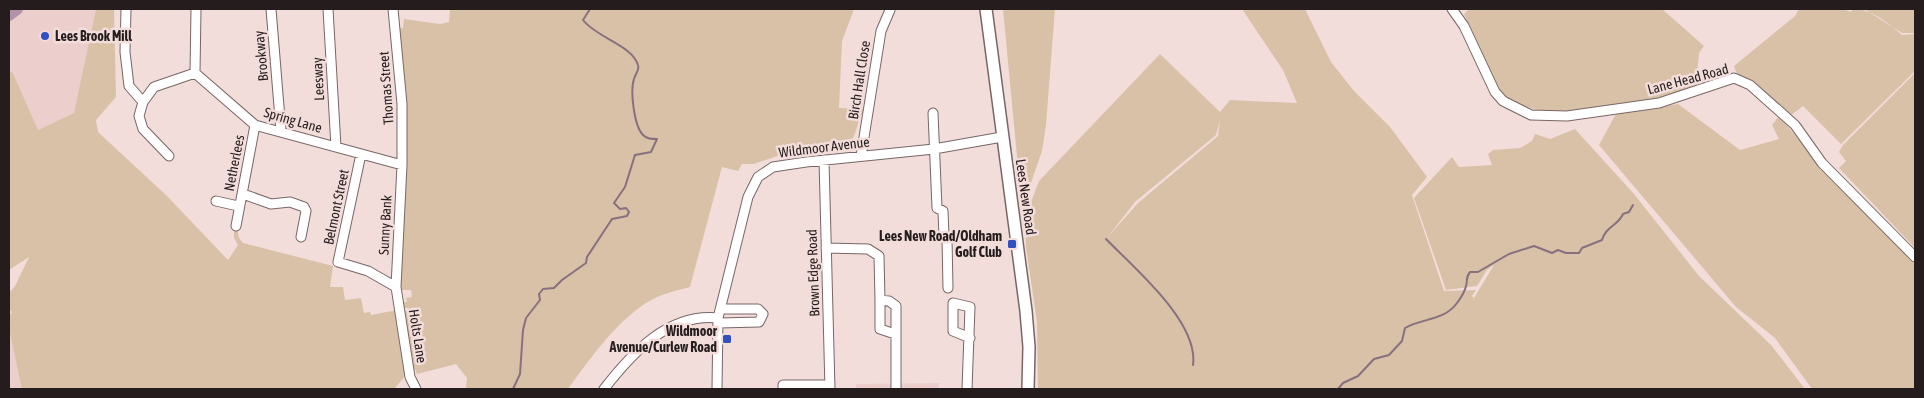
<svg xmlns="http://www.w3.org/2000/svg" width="1924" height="398" font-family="'Asap Condensed',sans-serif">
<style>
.built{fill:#eccecc}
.green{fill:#d9c1a8;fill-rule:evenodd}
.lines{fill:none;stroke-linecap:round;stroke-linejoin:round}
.stream{stroke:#87707f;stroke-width:2}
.river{stroke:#b194a9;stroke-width:12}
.minor-casing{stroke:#786665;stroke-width:11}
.tertiary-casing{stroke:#786665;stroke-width:14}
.minor{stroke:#fff;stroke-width:9}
.tertiary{stroke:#fff;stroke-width:11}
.poi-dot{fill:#3151c2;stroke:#f2dddb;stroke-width:2}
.labels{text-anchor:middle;stroke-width:5;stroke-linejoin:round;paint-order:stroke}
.poi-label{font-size:14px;font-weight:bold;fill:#251d1d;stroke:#f2dddb;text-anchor:end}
.street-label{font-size:14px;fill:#251d1d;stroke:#f2dddb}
</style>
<rect width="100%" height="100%" fill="#f2dddb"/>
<!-- built -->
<path class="built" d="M15,9H96L75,113L38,130L13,73L9,71V13Z
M9,321L26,389H9Z
M939,383V389H856V384Z"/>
<!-- green -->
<path class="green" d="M96,9H114L116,97L96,120L98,132L167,196L228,260L238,245L234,238V228H237L239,238L243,243L333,266L330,287H343L345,300L361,298L364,313L370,312L371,315L397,310L406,375L394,389H22L9,328V316L12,312L9,309V293L15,286L29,257L9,270V71L13,73L38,130L74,113Z
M450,9H854L842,41L839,108L866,109C855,120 859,135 847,146L838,144C827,152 813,154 801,148L754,164H742L738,171L722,167L690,287C675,291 660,294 646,303C614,324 590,359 568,389H466L467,378L456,364L417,374L415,369L410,366L403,312L409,310L408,308H403L402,302H407L406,298L412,297L411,290H400L405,160L397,29L403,28L404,19L440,24L449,22Z
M1003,9H1055L1046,125L1042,151L1022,209Z
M1242,9H1305L1331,62L1354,91L1390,127L1427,177L1412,195L1444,291L1476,290L1472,296L1474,298L1494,265L1487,270L1477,286L1446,290L1414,198L1452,157L1459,167L1492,165L1488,154L1493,150L1520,148L1532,141L1535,134L1550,139L1575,129L1634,194L1699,276L1771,345L1805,389H1038L1037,322L1026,247L1025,218L1039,181L1160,54L1220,112L1230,100L1297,103L1283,70ZM1220,120L1218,136L1138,203L1107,238L1135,202L1216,135Z
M1469,9H1662L1704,46L1699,53L1696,86L1647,101L1551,114L1521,105L1509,100L1496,86L1464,14Z
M1799,9H1843L1851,12L1853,9C1871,9 1889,23 1902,35L1915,34V71L1841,144L1803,106L1790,116L1738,77L1734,66L1795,16Z
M1864,9H1915V33H1902Z
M1915,73V248L1839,168L1846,161L1839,152L1843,145Z
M1678,104L1740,150L1779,139L1772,125L1779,116L1821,166L1915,264V389H1812L1775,338L1736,307L1599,145L1616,114Z"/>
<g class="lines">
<!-- stream -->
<path class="stream" d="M1106,239C1134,268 1199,322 1193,365
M513,389L520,374L523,330L526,318L540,300L539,294L543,289L554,288L562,280L586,263L587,257L612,219L627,216L629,212L626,208L620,209L614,203L625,187L635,155L651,152L657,139C651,139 647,139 643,135C634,126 630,91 634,79C635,74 640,70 638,65C632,45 597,38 583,20L590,9
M1328,389H1331
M1338,389L1343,383L1358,376L1374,359L1389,355L1402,341L1405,328C1422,318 1444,321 1457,303C1460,299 1465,291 1466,286C1468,280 1465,278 1470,272H1478L1509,254L1534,246L1552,253L1558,250L1566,253H1579L1582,248L1602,240C1606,226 1618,226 1623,214L1629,212L1633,205"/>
<!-- river -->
<path class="river" d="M9,15L17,9"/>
<!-- minor casing -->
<g class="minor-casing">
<path id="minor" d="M126,9L125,52L129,86L143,102
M196,9L195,73L255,125L402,165
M271,9L281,131
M328,9L336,147
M393,9L402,104V165L396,287L410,377L416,389
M1452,9L1464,26L1495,92L1503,101L1531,115L1567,116L1659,103L1734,78L1750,85L1795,125L1822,163L1915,257
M933,113L937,208L943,211L944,237L947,239L948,288
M361,154L338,262L368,271L396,287
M169,156L143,129L139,116L143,102L154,87L195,73
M861,156L881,31L890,10
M824,160L830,389
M243,194L271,204L290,202L304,207L306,211L301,237
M216,201L238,206
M236,226L255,125
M826,248L868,249L879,256L880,300L889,301L896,306V389
M880,300V329L895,334
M719,323L759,322L763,314L758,309H721
M604,389C632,353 668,313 718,318
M717,389L718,318L748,197L758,177L773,167L806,162L934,149L1002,137
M783,389V385H830
M967,389L970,307L953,303V331L970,338"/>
</g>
<!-- tertiary casing -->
<g class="tertiary-casing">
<path id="tertiary" d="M986,9L1026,311L1029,347L1028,389"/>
</g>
<!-- minor -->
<use href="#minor" class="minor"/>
<!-- tertiary -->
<use href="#tertiary" class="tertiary"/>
</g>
<!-- markers -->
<g class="poi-dot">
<circle cx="45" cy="36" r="5"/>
<rect x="1007" y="239" width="10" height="10" rx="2.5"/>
<rect x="722" y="334" width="10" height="10" rx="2.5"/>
</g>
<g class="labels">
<!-- poi labels -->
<g class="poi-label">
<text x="55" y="41" text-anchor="start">Lees Brook Mill</text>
<text x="1002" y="241">Lees New Road/Oldham<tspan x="1002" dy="16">Golf Club</tspan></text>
<text x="717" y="336">Wildmoor<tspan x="717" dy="16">Avenue/Curlew Road</tspan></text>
</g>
<!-- street labels -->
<g class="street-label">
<text transform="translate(261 56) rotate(-95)" y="5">Brookway</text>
<text transform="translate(318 79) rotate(-93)" y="5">Leesway</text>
<text transform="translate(1688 79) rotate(-15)" y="5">Lane Head Road</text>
<text transform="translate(859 80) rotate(-81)" y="5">Birch Hall Close</text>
<text transform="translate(386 88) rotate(-94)" y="5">Thomas Street</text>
<text transform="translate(293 120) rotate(16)" y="5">Spring Lane</text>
<text transform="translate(824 147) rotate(-7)" y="5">Wildmoor Avenue</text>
<text transform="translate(234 163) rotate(-79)" y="5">Netherlees</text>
<text transform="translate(1026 197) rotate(82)" y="5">Lees New Road</text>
<text transform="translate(336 207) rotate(-78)" y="5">Belmont Street</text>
<text transform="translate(385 225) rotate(-87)" y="5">Sunny Bank</text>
<text transform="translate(813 273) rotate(-92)" y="5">Brown Edge Road</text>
<text transform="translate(418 336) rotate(81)" y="5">Holts Lane</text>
</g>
</g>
<!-- border -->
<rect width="1924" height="398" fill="none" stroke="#251d1d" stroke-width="20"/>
</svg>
